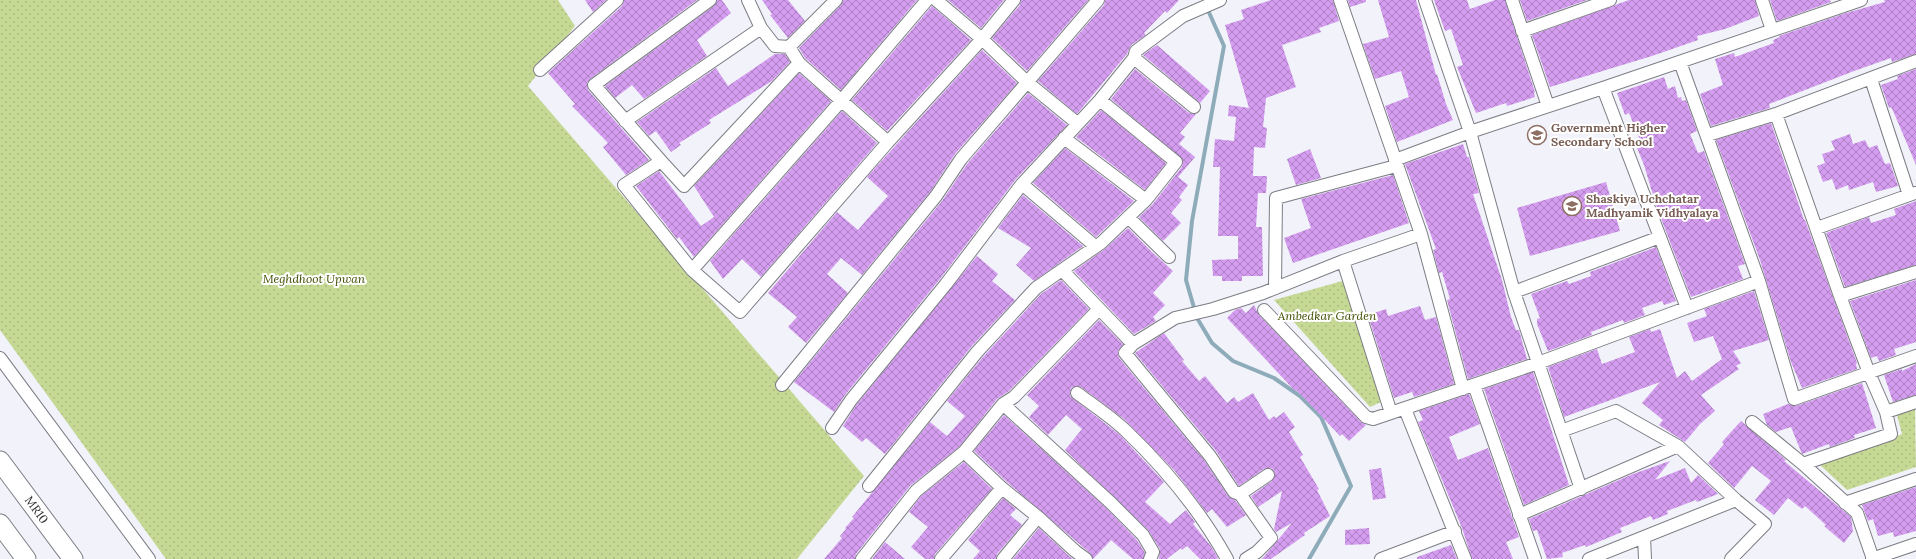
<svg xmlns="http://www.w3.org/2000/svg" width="1916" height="559" font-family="Lora,serif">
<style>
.park{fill:url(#park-dots)}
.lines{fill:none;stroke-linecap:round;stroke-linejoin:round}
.stream{stroke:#8eabba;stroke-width:4}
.building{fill:url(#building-cross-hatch)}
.minor-casing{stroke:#7c7d84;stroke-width:14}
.primary-casing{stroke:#7c7d84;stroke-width:21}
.minor{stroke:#fff;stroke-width:12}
.primary{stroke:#fff;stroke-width:19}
.labels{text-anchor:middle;stroke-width:4;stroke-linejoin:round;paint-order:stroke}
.education-label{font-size:12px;font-weight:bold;fill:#785e54;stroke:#fff;text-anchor:start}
.park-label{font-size:12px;font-style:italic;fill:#404f01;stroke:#fff}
.street-label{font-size:12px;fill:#2f2f32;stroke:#fff}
</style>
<defs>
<pattern id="park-dots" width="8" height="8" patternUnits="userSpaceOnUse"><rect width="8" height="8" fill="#c5d995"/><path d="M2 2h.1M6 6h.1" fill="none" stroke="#aabb81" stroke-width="1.8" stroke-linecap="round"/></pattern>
<pattern id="building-cross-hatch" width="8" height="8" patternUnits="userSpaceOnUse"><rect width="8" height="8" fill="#d59df0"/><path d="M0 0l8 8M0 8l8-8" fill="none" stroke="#ad80c3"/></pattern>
</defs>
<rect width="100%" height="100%" fill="#f1f2fa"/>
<!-- park -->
<path class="park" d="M0,0H558L575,26L528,86L864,476L797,559H166L0,330Z
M1346,280L1381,402L1370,407L1274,300Z
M1915,407L1916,467L1847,490L1820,465L1902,434L1897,415Z"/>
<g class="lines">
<!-- stream -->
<path class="stream" d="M1207,8L1224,46L1192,221L1186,280L1197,318L1212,343L1233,361L1274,378L1300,396L1321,417L1351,486L1309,559"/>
</g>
<!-- building -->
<path class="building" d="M585,0H606L593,12Z
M624,0H697L590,79L587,83L588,90L649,160L626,175L603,147L608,143L572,106L575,104L548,73L622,6Z
M717,0H722L731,13L697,40L707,56L644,99L632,85L615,98L605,86L714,6Z
M762,0H788L805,21L788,38L770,15L772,14Z
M843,0H917L841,90L805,58L799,48L841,5Z
M948,0H1004L981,28Z
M1021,0H1088L1027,71L992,38L1020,5Z
M1105,0H1179L1167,13L1165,11L1144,33L1146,35L1131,45L1127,54L1077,114L1038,81L1104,5Z
M1271,0H1333L1339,21L1319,28L1321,32L1282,45L1296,87L1266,98L1263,127L1267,128L1265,148L1254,147L1253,176H1267L1266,193H1258L1256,227H1262L1263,276H1242V281H1222V276H1213L1212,260L1238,259V236H1218L1220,167H1213L1215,139L1234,141L1236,117L1228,116L1229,105L1249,108L1225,25L1244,19L1241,10Z
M1348,0H1366V2L1350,7Z
M1378,0H1416L1436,75L1437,74L1446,104L1453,120L1397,142L1385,106L1409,97L1401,71L1375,79L1363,44L1389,37Z
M1434,0H1467L1470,9L1495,0H1505L1535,92L1534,93L1535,97L1507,106L1506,103L1476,113L1457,67L1463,65L1451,29L1445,31Z
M1520,0H1587L1527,21Z
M1629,0H1755L1759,16L1725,29L1697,36L1698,40L1652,56L1550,87L1532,35Z
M1770,0H1830L1831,2L1777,21Z
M1884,0H1916V54L1892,62L1891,58L1854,71L1769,104L1770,108L1711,126L1700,94L1723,85L1715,59L1734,53L1735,57L1774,43L1773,40L1780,37L1779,36L1846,13L1885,2Z
M932,6L971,40L887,131L852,100Z
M1157,45L1210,91L1200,103L1143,55Z
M982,50L1017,83L955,154L930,192L862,275L841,258L827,274L848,293L806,343L788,327L797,317L768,293L837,212L858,230L870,216L888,196L867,177Z
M775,54H785L790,62L772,81L709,120L711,123L679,143L681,145L671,152L656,131L649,136L637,122L716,68L728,86Z
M1135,69L1189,113L1196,114L1180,133L1185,137L1179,144L1195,157L1178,177L1188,185L1179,197L1182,200L1171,213L1181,223L1163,241L1139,217L1152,205L1182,167L1183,160L1111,99Z
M1916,69V165L1894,113L1891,107L1889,108L1881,85L1898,79L1897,76Z
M799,73L831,101L694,257L679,237L677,239L636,186L659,171L701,226L714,217L694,186Z
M1664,77L1668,89L1675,86L1678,98L1681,97L1682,101L1686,100L1697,131L1690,134L1698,153L1704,151L1745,264L1738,266L1743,279L1691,297L1656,205L1644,165L1635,143L1640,140L1629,113L1625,115L1617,93Z
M1028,93L1067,125L1016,179L940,279L845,395L834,412L794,382L942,201L967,164Z
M1101,110L1166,163L1145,190L1076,137Z
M842,111L877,143L761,277L742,259L723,279L710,261Z
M1771,123L1804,220H1805L1857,363L1856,364L1857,369L1802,388L1791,362L1760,260L1716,140Z
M1850,134L1853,144L1865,140L1869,148L1877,145L1885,164L1890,163L1898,186L1876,192L1873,182L1849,190L1848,185L1836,190L1832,179L1823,182L1817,166L1825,163L1822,154L1835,150L1831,141Z
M1463,144L1467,157H1469L1479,193L1473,194L1502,280L1511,317L1516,330H1519L1527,359L1468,379L1447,300L1450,299L1442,272L1439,273L1433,250L1436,249L1405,164Z
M1065,148L1134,201L1096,237L1033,183Z
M1310,149L1321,178L1296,185L1287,159Z
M1393,175L1409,223L1293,263L1284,238L1311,228L1301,199Z
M1606,182L1620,231L1530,256L1517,208Z
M1023,195L1083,246L1034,281L1016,265L1031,248L998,228Z
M1916,201V265L1845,287L1826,233L1869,217L1871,223L1896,215L1894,209Z
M1128,228L1152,252L1173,271L1153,293L1165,305L1153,317L1156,321L1134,334L1074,271L1105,249Z
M1656,247L1676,301L1664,305L1662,301L1642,308L1645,315L1624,323L1623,320L1591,332L1592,335L1548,351L1537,324V319L1540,318L1531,294L1567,281L1569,284L1591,276L1590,272Z
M977,256L998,274L992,281L1015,300L971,347L885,454L866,438L862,442L843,426L857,404Z
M1061,280L1089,309L1009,391L997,399L959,447L910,486L856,554L855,559H824L842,538L840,536L846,529L845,528L854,518L852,517L930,422L947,436L965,416L947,401L983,357L1041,294Z
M1916,280V342L1894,349L1896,355L1879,361L1877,356L1871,358L1850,301Z
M1754,291L1769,340L1733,351L1741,363L1736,366L1739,369L1701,395L1715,411L1700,424L1685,442L1659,425L1663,420L1642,403L1660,382L1564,417L1548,367L1597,349L1602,364L1635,352L1629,337L1650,329L1651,332L1660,329L1677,378L1685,371L1692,381L1722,359L1713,336L1694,342L1687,323L1707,316L1704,309Z
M1254,305L1259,315L1361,422L1366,425L1349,441L1342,434L1340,436L1307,401L1296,390L1295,391L1227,318L1235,310L1241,308L1246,313Z
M1420,306L1425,320L1436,317L1454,384L1414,397L1412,392L1394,398L1368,315L1386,309L1388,316Z
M1099,320L1123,344L1118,351L1119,358L1204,460L1228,496L1235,500L1246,515L1227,527L1212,509L1207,513L1174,470L1124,419L1081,387L1077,386L1071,388L1070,396L1120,435L1164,482L1145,502L1170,524L1186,510L1195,522L1193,524L1210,545L1218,558L1216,559H1200L1187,546L1182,550L1181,548L1167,559H1159L1160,549L1148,530L1065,450L1082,429L1066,415L1048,435L1029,417L1039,406L1027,395Z
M1164,333L1184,360L1182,361L1199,381L1205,376L1227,403L1234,397L1238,402L1253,393L1269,420L1274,416L1276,418L1284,412L1295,427L1289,432L1303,455L1300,457L1319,489L1317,490L1330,516L1304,533L1305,535L1271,559H1262L1292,523L1276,532L1274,529L1282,491L1258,507L1251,496L1272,481L1275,475L1274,471L1271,468L1264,469L1239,486L1216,451L1135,353Z
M1916,364V395L1893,402L1884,375L1902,369V371Z
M1533,372L1569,485L1524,505L1484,389Z
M1862,383L1876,428L1854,435L1855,438L1830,447L1829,444L1802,454L1791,427L1776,432L1767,425L1763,414L1788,404L1796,406Z
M1469,394L1480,424L1449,437L1458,460L1488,448L1519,537L1506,542L1513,559H1472L1462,528L1418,422L1423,420L1419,411Z
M1004,415L1106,508L1137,540L1145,553L1143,559H1133L1111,540L1093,559L1090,553L1007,482L974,451Z
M1741,421L1786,460L1784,461L1851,517L1853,531L1844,543L1824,526L1826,525L1805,506L1802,509L1788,498L1774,515L1755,500L1771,481L1752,466L1734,488L1708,463L1724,444L1722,442Z
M1670,461L1655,480L1685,468L1691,483L1698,475L1718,494L1697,502L1696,500L1667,511L1668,514L1653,520L1651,516L1620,528L1622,532L1586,547L1585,545L1562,553L1563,557L1547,559L1537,530L1533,531L1529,519L1633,474Z
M964,462L992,489L935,554L934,559H925L911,547L928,527L909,512L921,496Z
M1381,468L1386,498L1373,500L1369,470Z
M1916,487V531L1894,537L1893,532L1878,536L1873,519L1868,521L1862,505Z
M1003,498L1016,509L1010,515L1022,525L997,554L996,559H973L980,551L968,540Z
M1039,528L1070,557L1073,559H1013Z
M1369,528L1370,544L1345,545V530Z
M885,542L905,559H872Z
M1451,545L1457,559H1417V557Z"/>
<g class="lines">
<!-- minor casing -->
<g class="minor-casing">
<path id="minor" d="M710,0L594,85L661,161L624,185L692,270L740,312L888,142L982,39L1014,0
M748,0L761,28L775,46L789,47L799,63L888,142
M936,0L982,39L1028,83L1077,123
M1340,0L1421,234L1463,389
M1425,0L1470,132L1514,292L1581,489
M1512,0L1548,106
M1762,0L1772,30
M1522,31L1610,0
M789,47L836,0
M1134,58L1194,107
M1680,62L1759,281L1794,399L1916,356
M540,70L617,0
M1871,79L1909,195
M1603,88L1687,308
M1776,114L1840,296L1869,373L1886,412L1891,434L1803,464
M625,121L761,28
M1708,135L1776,114L1916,61
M1064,138L1146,200
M1395,160L1470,132L1603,88L1861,0
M661,161L684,186L799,63
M1022,184L1095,246
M1128,217L1169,257
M1817,228L1915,193
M1343,261L1391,413
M692,270L841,101L927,0
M1062,270L1133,344
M1275,287L1276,198L1396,166
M1514,292L1660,237
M1840,296L1916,272
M1264,310L1366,417L1373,419L1538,363L1759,281
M0,358L149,559
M782,385L936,196L961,159L1098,0
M1474,385L1535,559
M1077,393C1093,405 1110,416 1125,430C1166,469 1200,510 1227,559
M1003,404L1111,503L1143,535L1153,552L1150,559
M1405,409L1465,559
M1886,412L1916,402
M1752,422L1803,464L1857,513L1873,559
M832,428L851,400L946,284L1022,184L1100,100L1134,58L1136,51L1183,16L1220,0
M1561,431L1616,411L1678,446L1736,500L1765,524L1731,559
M964,452L1002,488L1038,517L1075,551L1086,559
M869,486L977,352L1036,288L1101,243L1146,200L1176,162L1100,100
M1240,494L1268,475
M1845,503L1916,479
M1519,515L1678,446
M1644,537L1645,559
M862,559L916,491L964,452L1003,404L1014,397L1099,309
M941,559L1002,488
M1003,559L1038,517
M1246,559L1257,552L1271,538L1240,494L1234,492L1210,456L1125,353L1133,344L1175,318L1213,309L1263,293L1343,261L1421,234
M1381,559L1455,531
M1589,559L1736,500
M1872,559L1916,544"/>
</g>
<!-- primary casing -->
<g class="primary-casing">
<g id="primary">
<path id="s1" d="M0,461L73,559"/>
<path d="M0,524L26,559"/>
</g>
</g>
<!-- minor -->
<use href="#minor" class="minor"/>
<!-- primary -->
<use href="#primary" class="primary"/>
</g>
<!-- icons -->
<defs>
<g id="school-ring" transform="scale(1)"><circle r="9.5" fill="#fff" stroke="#8d6e63" stroke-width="1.5"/><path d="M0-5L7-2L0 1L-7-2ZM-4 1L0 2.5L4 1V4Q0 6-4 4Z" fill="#8d6e63"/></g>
</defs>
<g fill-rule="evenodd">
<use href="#school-ring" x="1537" y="135"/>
<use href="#school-ring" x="1572" y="206"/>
</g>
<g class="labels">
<!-- education labels -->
<g class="education-label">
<text x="1551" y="132">Government Higher<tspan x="1551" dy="14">Secondary School</tspan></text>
<text x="1586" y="203">Shaskiya Uchchatar<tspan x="1586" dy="14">Madhyamik Vidhyalaya</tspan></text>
</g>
<!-- park labels -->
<g class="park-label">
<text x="314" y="283">Meghdhoot Upwan</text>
<text x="1327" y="320">Ambedkar Garden</text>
</g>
<!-- street labels -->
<g class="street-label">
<text dy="4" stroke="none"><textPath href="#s1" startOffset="61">MR10</textPath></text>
</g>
</g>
</svg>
